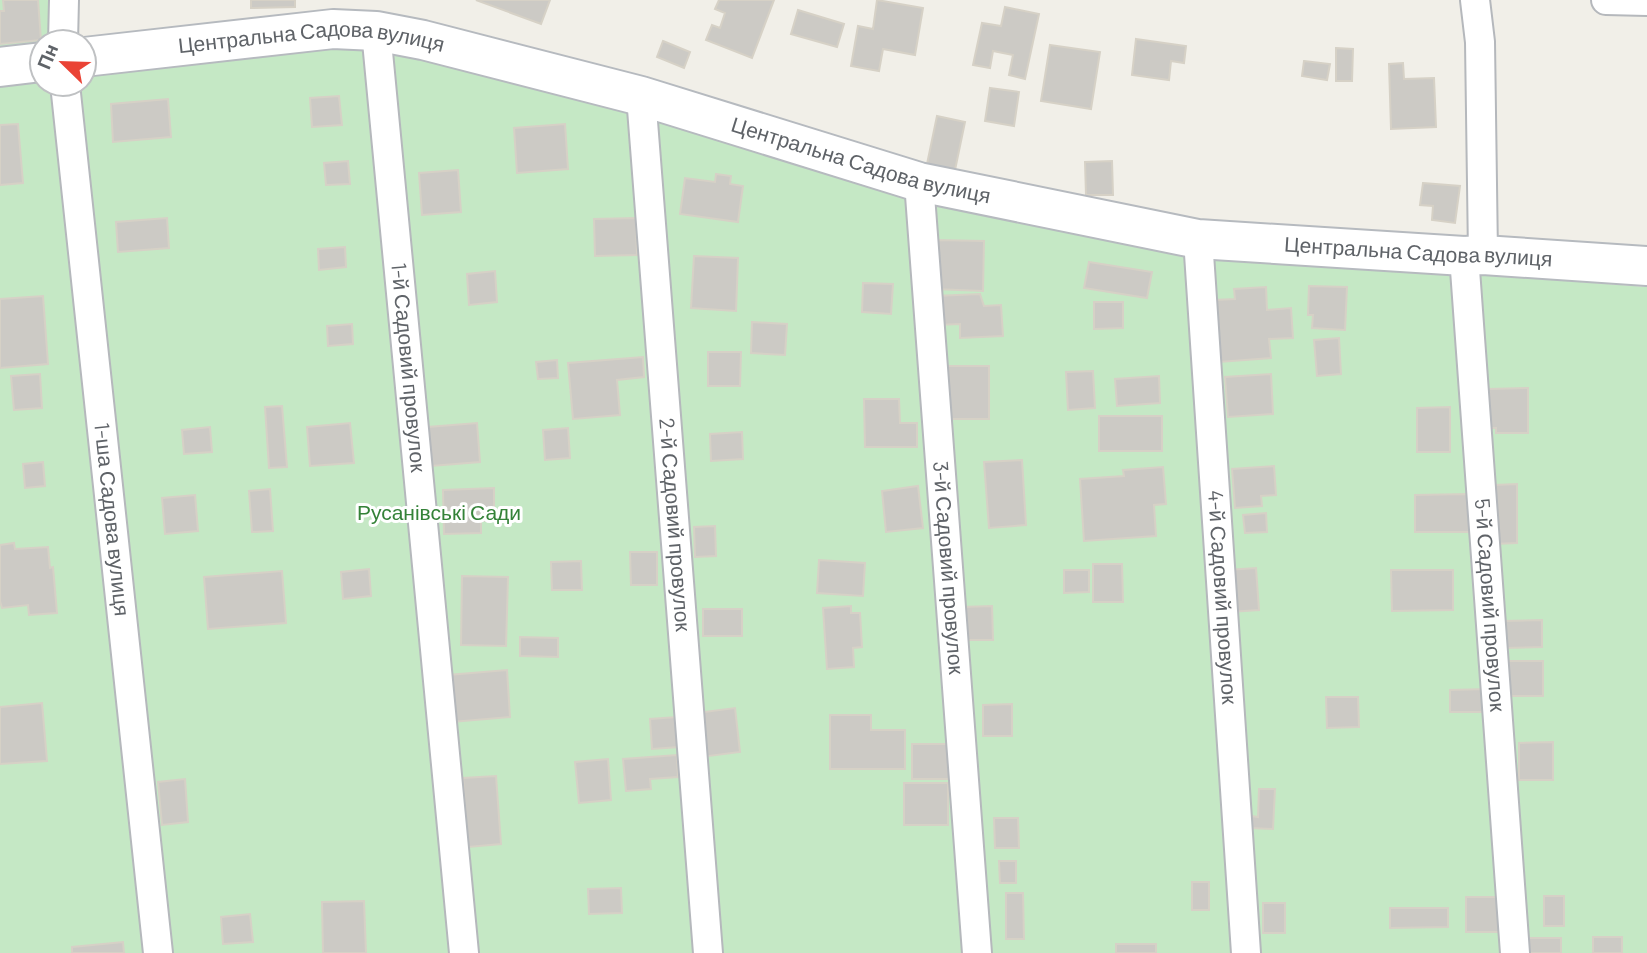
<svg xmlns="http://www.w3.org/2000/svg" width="1647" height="953" font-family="Barlow,sans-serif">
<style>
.green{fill:#c5e8c5}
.building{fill:#cccac5;stroke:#d6d1c6;stroke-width:2}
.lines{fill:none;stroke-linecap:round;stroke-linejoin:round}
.minor-casing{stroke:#b5b8bc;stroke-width:32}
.secondary-casing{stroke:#b6babf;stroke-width:42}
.minor{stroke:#fff;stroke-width:28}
.secondary{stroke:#fff;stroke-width:38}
.labels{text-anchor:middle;stroke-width:6;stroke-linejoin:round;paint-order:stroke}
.street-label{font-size:21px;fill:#5f6368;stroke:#fff}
.park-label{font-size:21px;fill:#348238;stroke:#fff}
</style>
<rect width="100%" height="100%" fill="#f1efe8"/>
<!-- green -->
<path class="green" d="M0,0H55L57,42H42V84H84V76L363,42L1198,253L1647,287V953H0Z"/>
<!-- building -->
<path class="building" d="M3,0H38L41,40L0,44V11H4Z
M251,0H295V7L251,8Z
M476,0H550L541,24Z
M719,0H774L752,58L706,40L712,25L720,28L725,13L715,9Z
M877,0L923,8L915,55L883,49L879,71L851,66L858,26L873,29Z
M1005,7L1039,14L1025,79L1009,75L1013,55L993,51L990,68L973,65L982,23L1001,26Z
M798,10L844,24L837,47L791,34Z
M1136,39L1186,46L1184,63L1171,61L1169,80L1132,75Z
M663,41L690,52L684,68L657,57Z
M1050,45L1100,52L1091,109L1041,101Z
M1336,48L1353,49L1352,81H1336Z
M1304,61L1330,64L1327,80L1302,76Z
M1403,63L1404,79L1434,78L1436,127L1391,129L1389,64Z
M990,88L1019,92L1014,126L985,121Z
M339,96L342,125L312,127L310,98Z
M168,99L171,137L113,142L111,104Z
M937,116L965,122L955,170L927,164Z
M18,124L23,183L0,185V125Z
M565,124L568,169L517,173L514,128Z
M348,161L350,184L326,185L324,163Z
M1112,161L1113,195H1086L1085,162Z
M458,170L461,212L422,215L419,173Z
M716,174L731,176L730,184L743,186L738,222L680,214L685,178L715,182Z
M1423,183L1460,186L1455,223L1432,220L1433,206L1420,205Z
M167,218L169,248L118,252L116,222Z
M636,218L637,255L595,256L594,219Z
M935,240L984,241L983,291L934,289Z
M345,247L346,267L319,270L318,249Z
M694,256L738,258L736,311L691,308Z
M1089,262L1152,272L1147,298L1084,288Z
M495,271L497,302L469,305L467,274Z
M863,283L893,284L891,314L862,312Z
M1309,286L1347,287L1345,330L1312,328L1313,315H1308Z
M1266,287L1267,310L1291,308L1293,338L1269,339L1271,358L1219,362L1215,300L1235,299L1234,289Z
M980,294L984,306L1001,305L1003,336L960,338V324L936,325L935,296Z
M43,296L48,364L0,368V299Z
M1094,302H1123V328L1094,329Z
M752,322L787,324L785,355L751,353Z
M352,324L353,344L328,346L327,326Z
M1339,338L1341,374L1317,376L1314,340Z
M708,352H741L740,386H708Z
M643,357L644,377L617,380L620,415L573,419L568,363Z
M557,360L558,378L538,379L536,362Z
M940,366H989V419H941Z
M1093,371L1095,408L1068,410L1066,372Z
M40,374L42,408L14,410L11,376Z
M1271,374L1273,414L1228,417L1225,377Z
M1159,376L1160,403L1117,406L1115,379Z
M1528,388V433H1496V428H1490L1489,389Z
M864,399H899L900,423H917V447H865Z
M282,406L287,467L269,468L265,407Z
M1450,407V452H1417V408Z
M1099,416H1162V451H1099Z
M350,423L354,463L310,466L307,427Z
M477,423L480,462L431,466L428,427Z
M210,427L212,452L184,454L182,430Z
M568,428L570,458L545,460L543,430Z
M742,432L743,459L711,461L710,434Z
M1022,460L1026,525L989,528L984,462Z
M43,462L45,486L25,488L23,464Z
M1274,466L1276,495L1261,496L1262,506L1235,508L1232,469Z
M1163,467L1166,504L1154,505L1156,536L1084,541L1080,479L1124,476L1123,470Z
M1517,484V543L1494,544V485Z
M918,486L923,528L886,532L882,491Z
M494,488V520L481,521V533L444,534L443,490Z
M270,489L273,531L252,532L249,491Z
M1469,494V532H1415V495Z
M195,495L198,531L165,534L162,498Z
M1266,513L1267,532L1245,533L1243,515Z
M715,526L716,556L695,557L694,527Z
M14,543L15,549L48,547L50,568L53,567L57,613L29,615L28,605L2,608L0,601V545Z
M630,552H657V585H631Z
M819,560L865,563L863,596L817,593Z
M581,561L582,590H552L551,562Z
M1093,564H1122L1123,602H1093Z
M1256,568L1259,610L1230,612L1227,570Z
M369,569L371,596L343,599L341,572Z
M1064,570H1089V592L1064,593Z
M1391,570H1453V610L1392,611Z
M282,571L286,623L208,629L204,577Z
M462,576L508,577L506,646L461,645Z
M851,606V613H860L862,647L853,648L854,667L827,669L823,608Z
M992,606L993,640H963L962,607Z
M703,609H742V636H703Z
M1542,620V647L1504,648V621Z
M520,637L558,638V657L520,656Z
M1507,661H1543V696H1507Z
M507,670L510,717L452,722L448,675Z
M1488,689V712H1450V690Z
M1326,697H1358L1359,727L1327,728Z
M42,703L47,761L0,764V707Z
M1012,704V736H983V705Z
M735,708L740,752L701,757L696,713Z
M830,715H871V730H905V769H830Z
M677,717L679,747L652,749L650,719Z
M1553,742V780H1519V743Z
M912,744H949L950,779H912Z
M677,755L678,777L650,779L651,789L626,791L623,759Z
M608,759L611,800L579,803L575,762Z
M496,776L501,844L468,847L463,778Z
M185,779L188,822L162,825L158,782Z
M904,783H948V825H904Z
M1259,789H1275L1273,829L1251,828V816L1258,817Z
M994,818H1018L1019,848H995Z
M999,861H1016V883H1000Z
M1192,882H1209V910H1192Z
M621,888L622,913L589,914L588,889Z
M1006,893H1023L1024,939H1006Z
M1544,896H1564V926H1544Z
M1466,897H1501V932H1466Z
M364,901L366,953H323L322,902Z
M1263,903H1285V933H1263Z
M1390,908H1448V927L1390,928Z
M250,914L253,942L223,944L221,917Z
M1593,937H1622V953H1593Z
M1529,938H1561V953H1529Z
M123,942L124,953H72V947Z
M1116,944H1156V953H1116Z"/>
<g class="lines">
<!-- minor casing -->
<g class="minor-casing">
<g id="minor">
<path d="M1475,0L1480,42L1483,255"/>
<path d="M1606,0L1647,1"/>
<path id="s1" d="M376,31L464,953"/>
<path d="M63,42L64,0"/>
<path id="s2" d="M65,84L158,953"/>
<path id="s3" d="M641,96L708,953"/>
<path id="s4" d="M919,182L977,953"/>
<path id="s5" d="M1198,239L1246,953"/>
<path id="s6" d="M1464,256L1515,953"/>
</g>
</g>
<!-- secondary casing -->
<g class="secondary-casing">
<g id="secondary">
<path id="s7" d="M84,57L333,29L376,31L423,40L641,96L919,182L1198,239L1464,256L1483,255L1647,266"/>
<path d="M0,67L42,62"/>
</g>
</g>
<!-- minor -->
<use href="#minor" class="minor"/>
<!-- secondary -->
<use href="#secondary" class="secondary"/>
</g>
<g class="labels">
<!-- street labels -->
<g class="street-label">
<text dy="7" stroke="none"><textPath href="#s7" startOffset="229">Центральна Садова вулиця</textPath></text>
<text dy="7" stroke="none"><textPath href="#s7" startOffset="796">Центральна Садова вулиця</textPath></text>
<text dy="7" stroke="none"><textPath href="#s7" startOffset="1363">Центральна Садова вулиця</textPath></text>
<text dy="7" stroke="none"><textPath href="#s1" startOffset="338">1-й Садовий провулок</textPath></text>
<text dy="7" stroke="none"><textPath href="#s2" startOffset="438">1-ша Садова вулиця</textPath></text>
<text dy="7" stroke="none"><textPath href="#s3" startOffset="430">2-й Садовий провулок</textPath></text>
<text dy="7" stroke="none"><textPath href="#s4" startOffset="387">3-й Садовий провулок</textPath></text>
<text dy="7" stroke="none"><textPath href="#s5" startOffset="359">4-й Садовий провулок</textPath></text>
<text dy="7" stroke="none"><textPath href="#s6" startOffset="350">5-й Садовий провулок</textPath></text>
</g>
<!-- park labels -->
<g class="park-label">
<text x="439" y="520">Русанівські Сади</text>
</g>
</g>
<!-- north arrow -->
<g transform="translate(63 63) rotate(293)"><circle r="33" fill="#ffffff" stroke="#bfc1c3" stroke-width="2"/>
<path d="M0-5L12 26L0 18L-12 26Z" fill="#ea4335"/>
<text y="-10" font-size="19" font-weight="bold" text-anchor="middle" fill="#5f6368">Пн</text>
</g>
</svg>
